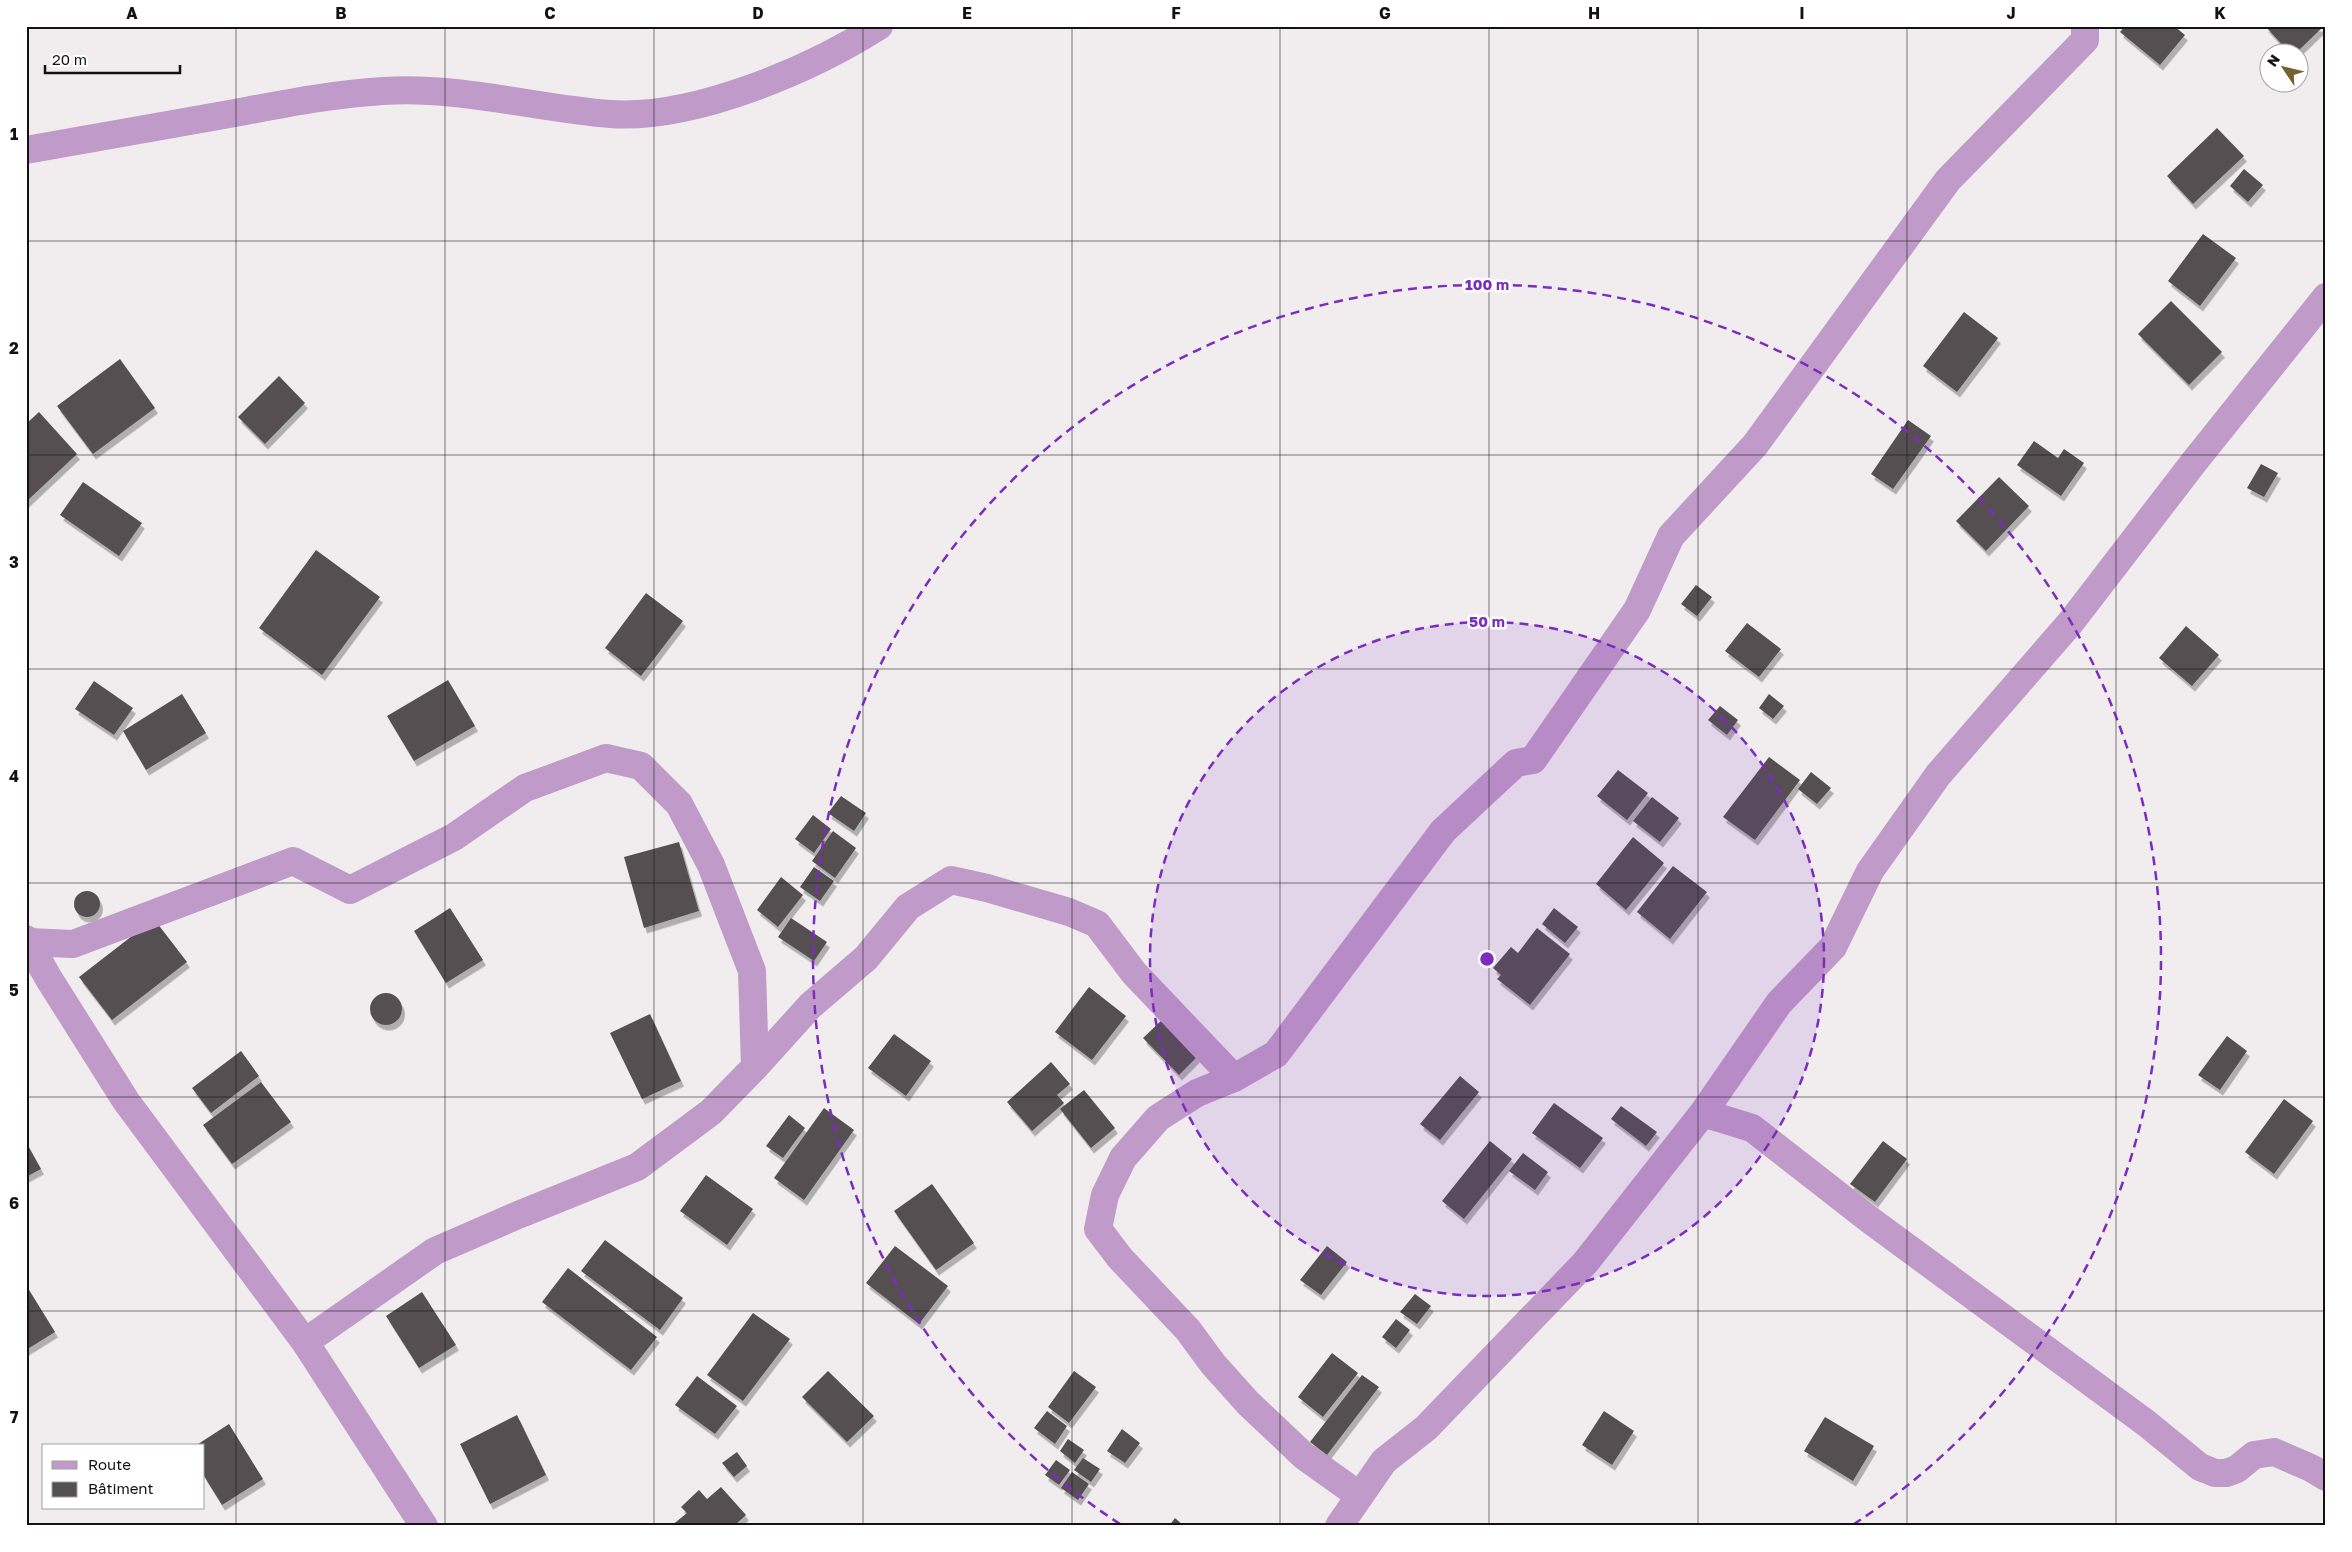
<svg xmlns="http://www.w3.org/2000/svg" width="2352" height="1552" font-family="'Golos Text',sans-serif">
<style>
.building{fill:#545051;filter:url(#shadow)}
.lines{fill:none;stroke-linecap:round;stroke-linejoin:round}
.minor{stroke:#c09ac8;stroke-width:28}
.grid{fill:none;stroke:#131213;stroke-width:1;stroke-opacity:0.55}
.ring{fill:none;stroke:#7b2cbf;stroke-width:2.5;stroke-dasharray:9 6}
.centre{fill:#7b2cbf;stroke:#fff;stroke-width:2.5}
.ring-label{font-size:15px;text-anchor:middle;font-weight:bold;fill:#7b2cbf;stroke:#fff;stroke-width:5;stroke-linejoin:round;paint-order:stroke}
.neatline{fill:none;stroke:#131213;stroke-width:2}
.grid-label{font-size:16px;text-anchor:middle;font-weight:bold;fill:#131213}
</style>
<defs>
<filter id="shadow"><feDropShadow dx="3" dy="5.5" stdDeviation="0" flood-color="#0004"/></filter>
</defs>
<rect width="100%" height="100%" fill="#f1edef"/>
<!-- building -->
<path class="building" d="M2125,26H2174L2185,35L2160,65L2120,32Z
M2265,26H2324L2297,52H2289Z
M2217,128L2244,156L2193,204L2167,176Z
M2244,169L2263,185L2248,202L2230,186Z
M2203,234L2236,258L2200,306L2168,281Z
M2171,301L2222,352L2189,385L2138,334Z
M1964,312L1998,338L1957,392L1923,366Z
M120,359L155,408L93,454L57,406Z
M279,376L305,403L265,444L238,417Z
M39,412L77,454L26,502V424Z
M1908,420L1931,436L1893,489L1871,474Z
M2034,441L2058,458L2064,449L2084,463L2061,496L2017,465Z
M2261,464L2278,473L2264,497L2247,488Z
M1999,477L2029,506L1986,551L1956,521Z
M83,482L142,523L119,556L60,515Z
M316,550L380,597L322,675L259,628Z
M1696,585L1712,597L1697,616L1681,604Z
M646,593L683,621L641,676L605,648Z
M1747,623L1781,649L1759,677L1725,651Z
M2186,626L2219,655L2192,686L2159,658Z
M448,680L475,726L414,761L387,716Z
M94,681L133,708L114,735L75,709Z
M182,694L206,733L146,770L123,731Z
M1769,694L1784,706L1773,719L1759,708Z
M1720,706L1738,720L1727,735L1708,720Z
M1769,757L1800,780L1755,840L1723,817Z
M1618,770L1648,793L1627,820L1597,796Z
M1811,772L1831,788L1817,804L1798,789Z
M841,796L866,813L854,831L828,813Z
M1652,797L1679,818L1660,842L1633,821Z
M813,815L831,829L814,853L795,839Z
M833,831L856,848L835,878L812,861Z
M1633,837L1664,863L1626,910L1596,884Z
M679,842L699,911L644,928L624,857Z
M1673,866L1707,892L1670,939L1637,912Z
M814,867L834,881L820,901L800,887Z
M781,877L803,895L778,927L757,910Z
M74 904a13 13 0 1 1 26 0a13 13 0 1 1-26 0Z
M450,908L483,960L446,983L414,931Z
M1554,908L1578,927L1565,943L1542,924Z
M791,918L827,942L814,961L778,937Z
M154,919L187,962L112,1020L79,977Z
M1537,928L1570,954L1530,1005L1497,979L1501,975L1493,968L1511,947L1518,953Z
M1089,987L1126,1016L1092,1060L1055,1032Z
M370 1009a16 16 0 1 1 32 0a16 16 0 1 1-32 0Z
M650,1014L681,1081L642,1099L610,1033Z
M1162,1020L1197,1057L1179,1075L1143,1038Z
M894,1034L931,1061L906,1096L868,1068Z
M2227,1036L2247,1051L2220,1090L2198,1075Z
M241,1051L259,1076L211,1113L192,1088Z
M1051,1062L1070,1084L1057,1095L1064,1103L1032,1131L1007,1102Z
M1460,1076L1479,1092L1440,1140L1420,1124Z
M261,1082L291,1122L232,1164L203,1125Z
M1084,1090L1115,1128L1091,1148L1060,1109Z
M2284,1099L2313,1121L2274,1174L2245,1152Z
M1554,1103L1603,1138L1580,1168L1532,1133Z
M1621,1106L1657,1132L1646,1146L1611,1119Z
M824,1108L854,1130L804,1200L774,1178Z
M789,1115L805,1128L783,1158L766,1146Z
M1490,1141L1512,1159L1464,1219L1442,1201Z
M1883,1141L1907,1159L1875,1202L1850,1184Z
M26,1142L41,1169L26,1177Z
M1523,1153L1548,1172L1535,1190L1509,1171Z
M706,1175L753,1209L727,1245L680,1211Z
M932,1184L974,1243L936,1270L894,1211Z
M605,1240L683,1298L660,1330L581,1271Z
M895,1246L948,1286L919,1324L866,1283Z
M1327,1246L1347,1262L1321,1295L1300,1280Z
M568,1268L657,1337L631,1370L542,1302Z
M26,1285L55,1332L26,1350Z
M422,1292L456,1345L419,1368L386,1316Z
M1415,1294L1431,1306L1417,1324L1400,1312Z
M753,1313L790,1339L743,1401L707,1375Z
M1396,1319L1410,1330L1396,1348L1382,1337Z
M1332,1353L1358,1373L1323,1417L1298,1397Z
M828,1371L874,1416L847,1442L802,1397Z
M1074,1371L1096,1387L1069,1423L1048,1407Z
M1362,1375L1379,1387L1327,1455L1310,1442Z
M697,1376L737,1406L715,1434L675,1405Z
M1047,1411L1067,1426L1055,1444L1034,1428Z
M1604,1411L1634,1431L1612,1465L1582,1445Z
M517,1415L546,1475L490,1504L460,1444Z
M1825,1417L1874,1446L1853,1481L1804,1451Z
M229,1424L263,1479L222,1505L204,1476V1446H195Z
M1122,1429L1140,1443L1125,1463L1107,1451Z
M1068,1439L1084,1450L1075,1463L1060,1451Z
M737,1452L747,1466L734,1477L722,1463Z
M1083,1458L1100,1469L1091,1482L1074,1470Z
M1056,1460L1070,1470L1059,1485L1045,1475Z
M1072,1472L1089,1484L1078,1500L1061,1488Z
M721,1487L746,1515L734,1526H671L687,1513L681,1507L699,1490L707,1499Z
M1175,1518L1184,1526H1169Z"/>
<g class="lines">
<!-- minor -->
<path class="minor" d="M26,150C96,138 165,125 235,113C283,104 333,94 383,91C459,86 535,108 610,114C693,120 810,70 879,26
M26,939L49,979L126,1101L305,1342L424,1526
M29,942L73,944L293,861L350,890L454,837L525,788L606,758L641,766L679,804L711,865L752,971L755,1067
M1703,1113L1752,1128L1870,1220L2146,1423L2200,1467L2215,1473H2226L2237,1469L2254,1455L2274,1452L2311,1468L2326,1477
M305,1342L435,1251L518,1215L637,1167L711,1112L755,1067L810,1006L866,958L908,907L951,880L987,888L1069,912L1097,924L1134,973L1234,1078
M1360,1496L1304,1456L1248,1403L1213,1364L1188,1330L1120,1258L1098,1229L1105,1195L1123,1158L1158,1118L1197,1093L1234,1078L1276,1054L1443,831L1516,763L1533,760L1637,610L1671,536L1755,445L1948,180L2085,40V26
M1339,1526L1384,1461L1426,1428L1585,1263L1703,1113L1779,1003L1833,947L1870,871L1938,775L2071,622L2194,462L2326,297"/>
</g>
<!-- grid -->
<path class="grid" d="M236,26V1526M445,26V1526M654,26V1526M863,26V1526M1072,26V1526M1280,26V1526M1489,26V1526M1698,26V1526M1907,26V1526M2116,26V1526M26,241H2326M26,455H2326M26,669H2326M26,883H2326M26,1097H2326M26,1311H2326"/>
<!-- distance rings -->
<circle cx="1487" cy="959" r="337" fill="#7b2cbf" fill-opacity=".12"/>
<g class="ring">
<circle cx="1487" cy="959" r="337"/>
<path d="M1120 1524A674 674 0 1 1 1854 1524"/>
</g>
<circle cx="1487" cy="959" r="8" class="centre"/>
<g class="ring-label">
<text x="1487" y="290">100 m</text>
<text x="1487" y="627">50 m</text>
</g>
<!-- border -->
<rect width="2352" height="1552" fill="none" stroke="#ffffff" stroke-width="55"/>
<!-- legend -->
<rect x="42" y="1444" width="162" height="65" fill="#ffffff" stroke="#a1a0a1"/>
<rect x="52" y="1461" width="25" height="8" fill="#c09ac8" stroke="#a1a0a1"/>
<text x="88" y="1470" font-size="15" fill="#131213">Route</text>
<rect x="52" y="1482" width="25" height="15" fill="#545051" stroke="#a1a0a1"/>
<text x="88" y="1494" font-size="15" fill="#131213">Bâtiment</text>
<!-- north arrow -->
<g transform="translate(2284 68) rotate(305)"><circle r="24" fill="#ffffff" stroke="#a1a0a1"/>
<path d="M0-4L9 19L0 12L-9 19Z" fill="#75602f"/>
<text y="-8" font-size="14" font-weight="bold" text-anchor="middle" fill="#131213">N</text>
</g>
<!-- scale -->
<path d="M45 65v8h135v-8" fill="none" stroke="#131213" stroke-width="2.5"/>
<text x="52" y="65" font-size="15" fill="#131213" stroke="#ffffff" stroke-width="4" paint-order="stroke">20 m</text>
<rect x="28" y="28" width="2296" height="1496" class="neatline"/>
<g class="grid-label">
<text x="132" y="19">A</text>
<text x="341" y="19">B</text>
<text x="550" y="19">C</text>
<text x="758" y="19">D</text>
<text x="967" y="19">E</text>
<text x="1176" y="19">F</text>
<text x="1385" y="19">G</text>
<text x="1594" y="19">H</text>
<text x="1802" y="19">I</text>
<text x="2011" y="19">J</text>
<text x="2220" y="19">K</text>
<text x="14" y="140">1</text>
<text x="14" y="354">2</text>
<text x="14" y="568">3</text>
<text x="14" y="782">4</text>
<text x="14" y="996">5</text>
<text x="14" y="1209">6</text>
<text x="14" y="1423">7</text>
</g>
</svg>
